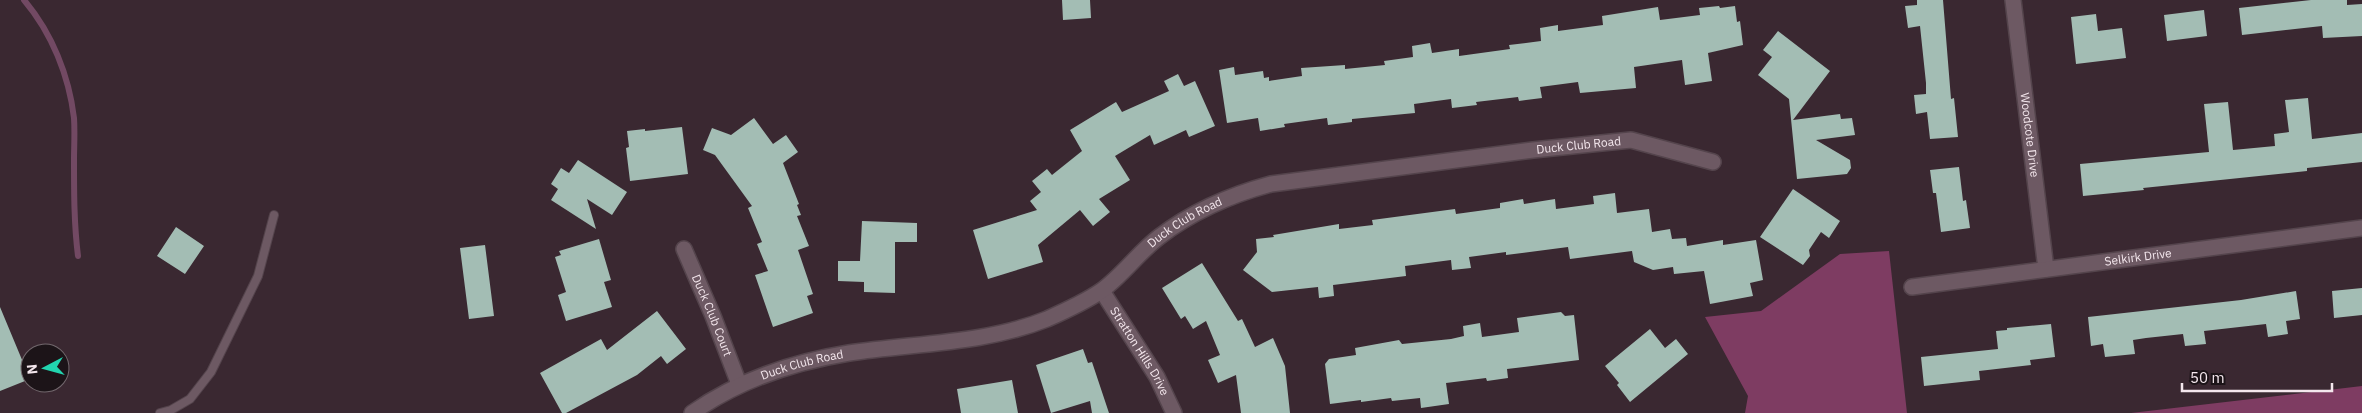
<svg xmlns="http://www.w3.org/2000/svg" width="2362" height="413" font-family="'IBM Plex Sans',sans-serif">
<style>
.green{fill:#7e3c62}
.lines{fill:none;stroke-linecap:round;stroke-linejoin:round}
.stream{stroke:#724963;stroke-width:6}
.building{fill:#a3bdb4}
.lane-casing{stroke:#54444c;stroke-width:10}
.street-casing{stroke:#54444c;stroke-width:18}
.lane{stroke:#6d5963;stroke-width:8}
.street{stroke:#6d5963;stroke-width:15}
.labels{text-anchor:middle;stroke-width:5;stroke-linejoin:round;paint-order:stroke}
.street-label{font-size:12px;fill:#f4e7ed;stroke:#1c1418}
</style>
<rect width="100%" height="100%" fill="#3a2831"/>
<!-- green -->
<path class="green" d="M1889,251L1907,413H1745L1748,396L1705,317L1761,311L1840,254Z
M2362,386V413H2131Z"/>
<g class="lines">
<!-- stream -->
<path class="stream" d="M24,0C52,33 69,76 74,118C75,132 74,147 74,160C74,193 74,224 78,256"/>
</g>
<!-- building -->
<path class="building" d="M1062,0H1090L1091,18L1063,20Z
M1917,0H1943L1951,99L1954,98L1958,137L1930,139L1927,112L1916,114L1914,95L1926,94V83L1920,26L1908,28L1905,6L1917,5Z
M2311,0H2347V5L2362,4V36L2323,38L2322,26L2242,35L2239,8Z
M1719,6L1720,8L1735,6L1737,22L1740,21L1743,45L1708,53L1712,81L1685,85L1682,60L1634,67L1636,88L1580,93L1578,82L1540,87L1542,98L1519,101L1518,97L1476,102L1477,105L1452,108L1451,99L1414,104L1415,113L1352,119V122L1328,125L1327,118L1284,124L1285,127L1260,131L1258,118L1227,123L1219,70L1234,67L1235,75L1263,71L1264,78L1269,77V81L1302,76L1301,68L1345,65V69L1385,65L1384,61L1413,57L1412,46L1430,43L1432,53L1459,49V56L1510,49L1509,45L1541,41L1540,28L1558,25V31L1603,25L1602,16L1658,7L1660,20L1700,15L1699,8Z
M2204,10L2207,36L2167,41L2164,15Z
M2096,14L2098,31L2122,28L2126,58L2076,64L2071,17Z
M1778,31L1830,71L1793,120L1840,114L1841,119L1852,118L1855,135L1816,140L1850,160L1851,168L1847,174L1797,179L1789,99L1758,75L1772,57L1763,50Z
M1178,74L1184,86L1195,81L1215,126L1189,137L1186,130L1154,145L1150,135L1115,156L1130,180L1099,199L1110,212L1093,226L1080,210L1038,245L1043,262L988,279L973,230L1037,210L1030,201L1041,192L1032,181L1047,169L1052,175L1082,151L1070,130L1116,102L1122,112L1169,91L1164,81Z
M2308,98L2312,139L2362,133V162L2307,168V171L2143,188L2144,190L2083,196L2080,164L2209,152L2204,104L2228,102L2233,150L2275,146L2274,134L2289,132L2285,100Z
M754,118L773,144L786,135L798,152L783,163L799,204L797,205L801,215L797,216L809,246L798,250L813,294L807,296L813,313L773,327L755,275L768,271L757,244L762,242L748,208L752,206L715,155L703,150L712,128L731,135Z
M682,127L688,174L630,181L626,148L629,147L627,131L645,129V131Z
M578,160L627,192L612,215L587,199L596,229L551,200L558,189L551,184L561,168L569,173Z
M1959,167L1963,201L1966,200L1970,228L1941,232L1936,193H1933L1930,170Z
M1793,189L1840,221L1829,238L1821,232L1809,250L1810,256L1803,265L1760,237Z
M1615,193L1617,213L1649,209L1652,232L1670,229L1672,239L1686,238L1687,246L1723,240V245L1756,240L1763,280L1750,283L1753,296L1710,304L1704,271L1674,274L1673,267L1653,270L1634,262L1632,251L1570,259L1568,247L1506,255V252L1469,257L1471,268L1452,270L1451,260L1405,266L1406,276L1333,285L1334,296L1319,298L1318,287L1272,292L1243,270L1257,252L1256,239L1274,237L1273,235L1339,224V229L1373,225L1372,220L1455,209L1456,214L1500,208V203L1523,199L1524,204L1555,199L1556,209L1594,204L1593,196Z
M862,221L917,223V242H895V293L864,292V282L838,281V261H860Z
M176,227L204,246L185,274L157,256Z
M599,239L611,280L604,282L612,307L566,321L558,295L566,292L555,257L561,255L559,251Z
M485,245L494,316L469,319L460,248Z
M1202,263L1238,321L1242,319L1255,347L1273,338L1285,366L1290,413H1241L1236,375L1218,383L1208,360L1220,355L1206,321L1193,329L1185,316L1181,319L1162,288Z
M2362,288V315L2334,318L2332,291Z
M2296,291L2300,319L2286,321L2288,334L2268,337L2266,324L2204,331L2206,344L2185,346L2183,334L2146,338L2133,340L2135,354L2105,357L2103,344L2091,346L2088,317L2241,300Z
M0,307L30,379L0,391Z
M657,311L686,349L667,364L661,356L637,375L566,413H562L540,373L601,339L607,350Z
M1561,312L1565,316L1574,315L1579,360L1507,369L1508,378L1487,381L1486,378L1446,383L1449,404L1421,408L1420,398L1392,401L1391,398L1361,402V400L1330,404L1325,364L1329,359L1356,355L1355,348L1399,340L1402,344L1451,339L1464,336L1463,326L1480,323L1482,337L1519,332L1517,318Z
M2051,324L2055,357L2030,360L2031,365L1979,371L1980,380L1924,386L1921,357L1998,349L1996,331L2007,330V328Z
M1650,329L1665,348L1676,339L1688,354L1630,402L1617,385L1619,383L1605,366Z
M1083,349L1088,363L1092,362L1109,413H1092L1090,401L1051,413L1036,365Z
M1012,380L1018,413H961L957,389Z"/>
<g class="lines">
<!-- lane casing -->
<g class="lane-casing">
<path id="lane" d="M160,413L171,410L190,399L211,372L258,276L274,215"/>
</g>
<!-- street casing -->
<g class="street-casing">
<g id="street">
<path id="s1" d="M2013,0L2046,269"/>
<path id="s2" d="M684,249L713,316L739,384"/>
<path id="s3" d="M1912,287L2362,228"/>
<path id="s4" d="M1102,291L1157,377L1174,413"/>
<path id="s5" d="M692,413C739,380 793,362 849,353C915,343 985,344 1047,319C1065,311 1085,302 1101,291C1122,276 1138,253 1159,237C1193,211 1230,195 1271,184L1533,150L1631,140L1713,162"/>
</g>
</g>
<!-- lane -->
<use href="#lane" class="lane"/>
<!-- street -->
<use href="#street" class="street"/>
</g>
<g class="labels">
<!-- street labels -->
<g class="street-label">
<text dy="4" stroke="none"><textPath href="#s1" startOffset="136">Woodcote Drive</textPath></text>
<text dy="4" stroke="none"><textPath href="#s5" startOffset="946">Duck Club Road</textPath></text>
<text dy="4" stroke="none"><textPath href="#s5" startOffset="541">Duck Club Road</textPath></text>
<text dy="4" stroke="none"><textPath href="#s3" startOffset="228">Selkirk Drive</textPath></text>
<text dy="4" stroke="none"><textPath href="#s2" startOffset="72">Duck Club Court</textPath></text>
<text dy="4" stroke="none"><textPath href="#s4" startOffset="71">Stratton Hills Drive</textPath></text>
<text dy="4" stroke="none"><textPath href="#s5" startOffset="121">Duck Club Road</textPath></text>
</g>
</g>
<!-- north arrow -->
<g transform="translate(45 368) rotate(264)"><circle r="24" fill="#1c1418" stroke="#72686d"/>
<path d="M0-4L9 19L0 12L-9 19Z" fill="#22d5af"/>
<text y="-8" font-size="14" font-weight="bold" text-anchor="middle" fill="#f4e7ed">N</text>
</g>
<!-- scale -->
<path d="M2182 383v8h150v-8" fill="none" stroke="#f4e7ed" stroke-width="2.5"/>
<text x="2190" y="383" font-size="15" fill="#f4e7ed" stroke="#1c1418" stroke-width="4" paint-order="stroke">50 m</text>
</svg>
